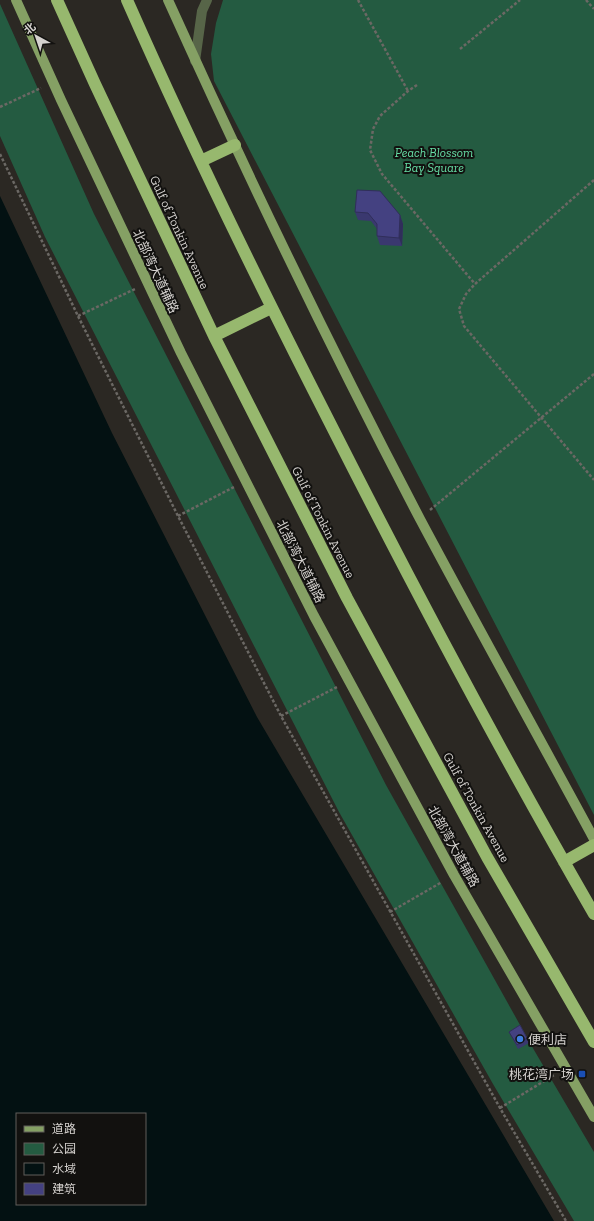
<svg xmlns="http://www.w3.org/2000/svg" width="594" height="1221" font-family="'Zilla Slab','Noto Sans SC',serif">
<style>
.green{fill:#245b41}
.water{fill:#031112;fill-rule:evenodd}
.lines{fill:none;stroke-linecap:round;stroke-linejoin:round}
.path{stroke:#6b6864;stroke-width:2.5;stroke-dasharray:3 2;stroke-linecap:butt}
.minor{stroke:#576548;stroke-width:10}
.major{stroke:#85a064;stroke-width:10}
.highway{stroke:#97b86e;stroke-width:12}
.wall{fill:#3a386f}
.shaded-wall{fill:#302e5a}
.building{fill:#444181;stroke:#302e5a}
.shop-dot{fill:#3f7fe0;stroke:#12110f;stroke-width:1.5}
.transit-dot{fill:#1a4fb4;stroke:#12110f;stroke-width:1.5}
.labels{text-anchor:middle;stroke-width:4;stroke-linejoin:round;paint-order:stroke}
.park-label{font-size:13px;font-style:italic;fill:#66dda5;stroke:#12110f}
.street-label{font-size:13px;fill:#d4d1ce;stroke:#12110f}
.poi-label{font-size:13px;fill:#d4d1ce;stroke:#12110f;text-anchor:start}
</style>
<rect width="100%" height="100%" fill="#2b2823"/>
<!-- green -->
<path class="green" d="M223,0H594V815L214,81L211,54L216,23Z
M0,4L94,214L386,785L534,1050L594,1152V1221H574L493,1084L339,812L45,237L0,136Z"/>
<!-- water -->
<path class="water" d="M0,196L112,433L257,717L554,1221H0ZM17,1114H145V1204H17Z"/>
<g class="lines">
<!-- path -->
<path class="path" d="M358,0L408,91
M586,0L594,9
M460,49L520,0
M417,85L408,91L380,116L373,129L370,150L382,174L475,284
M0,107L41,88
M0,154L78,316L178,516L281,716L500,1108L566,1221
M594,180L475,284L466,294L459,309L464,326L594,480
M78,316L135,289
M430,510L594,374
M178,516L234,487
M281,716L337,687
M390,912L442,882
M500,1108L554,1075"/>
<!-- minor -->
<path class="minor" d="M195,61L202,11L207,0"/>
<!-- major -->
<path class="major" d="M16,0L61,100L181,353L314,616L454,875L594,1117
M168,0C247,175 331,349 420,519C477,626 536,732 594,839"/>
<!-- highway -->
<path class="highway" d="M57,0L95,84L214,336L347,598L487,857L594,1042
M127,0C190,143 259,284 330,423C414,589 501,753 594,914
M201,161L235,145
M214,336L271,308
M564,862L594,845"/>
</g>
<!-- wall -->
<path class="wall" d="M355,212L400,215L403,224L402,246L380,245L377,236V229L371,221L358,220Z
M509,1032L527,1038L529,1043L518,1049L511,1036Z"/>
<!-- shaded-wall -->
<path class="shaded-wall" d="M400,215L403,224L402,246L399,238Z"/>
<!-- building -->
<path class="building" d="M357,190L380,191L400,215L399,238L377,236V224L368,213L355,212Z
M520,1025L527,1038L517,1045L509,1032Z"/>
<!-- markers -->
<circle class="shop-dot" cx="520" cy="1039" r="4"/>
<rect class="transit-dot" x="578" y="1070" width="8" height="8" rx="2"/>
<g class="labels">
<!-- park labels -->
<g class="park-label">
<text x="434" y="157">Peach Blossom<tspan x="434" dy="15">Bay Square</tspan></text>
</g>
<!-- street labels -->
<g class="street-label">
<text transform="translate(180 232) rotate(65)" y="5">Gulf of Tonkin Avenue</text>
<text transform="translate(156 271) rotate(65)" y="5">北部湾大道辅路</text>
<text transform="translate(324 522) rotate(63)" y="5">Gulf of Tonkin Avenue</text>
<text transform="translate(301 561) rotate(63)" y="5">北部湾大道辅路</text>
<text transform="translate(477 807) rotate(61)" y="5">Gulf of Tonkin Avenue</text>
<text transform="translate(454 846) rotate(61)" y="5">北部湾大道辅路</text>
</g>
<!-- poi labels -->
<g class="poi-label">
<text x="528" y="1044">便利店</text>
<text x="574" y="1079" text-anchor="end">桃花湾广场</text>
</g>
</g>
<!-- legend -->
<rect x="16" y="1113" width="130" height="92" fill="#12110f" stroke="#605e5b"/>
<rect x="24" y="1126" width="20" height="6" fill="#85a064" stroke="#605e5b"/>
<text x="52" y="1133" font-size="12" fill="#d4d1ce">道路</text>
<rect x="24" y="1143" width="20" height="12" fill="#245b41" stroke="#605e5b"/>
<text x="52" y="1153" font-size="12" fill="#d4d1ce">公园</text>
<rect x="24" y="1163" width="20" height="12" fill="#031112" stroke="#605e5b"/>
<text x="52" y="1173" font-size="12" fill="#d4d1ce">水域</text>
<rect x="24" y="1183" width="20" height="12" fill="#444181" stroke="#605e5b"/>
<text x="52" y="1193" font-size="12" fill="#d4d1ce">建筑</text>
<!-- north arrow -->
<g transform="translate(36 36) rotate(320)" stroke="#12110f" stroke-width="3" paint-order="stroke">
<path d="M0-3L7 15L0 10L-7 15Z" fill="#d4d1ce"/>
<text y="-6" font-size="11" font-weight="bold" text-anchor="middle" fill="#d4d1ce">北</text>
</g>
</svg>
